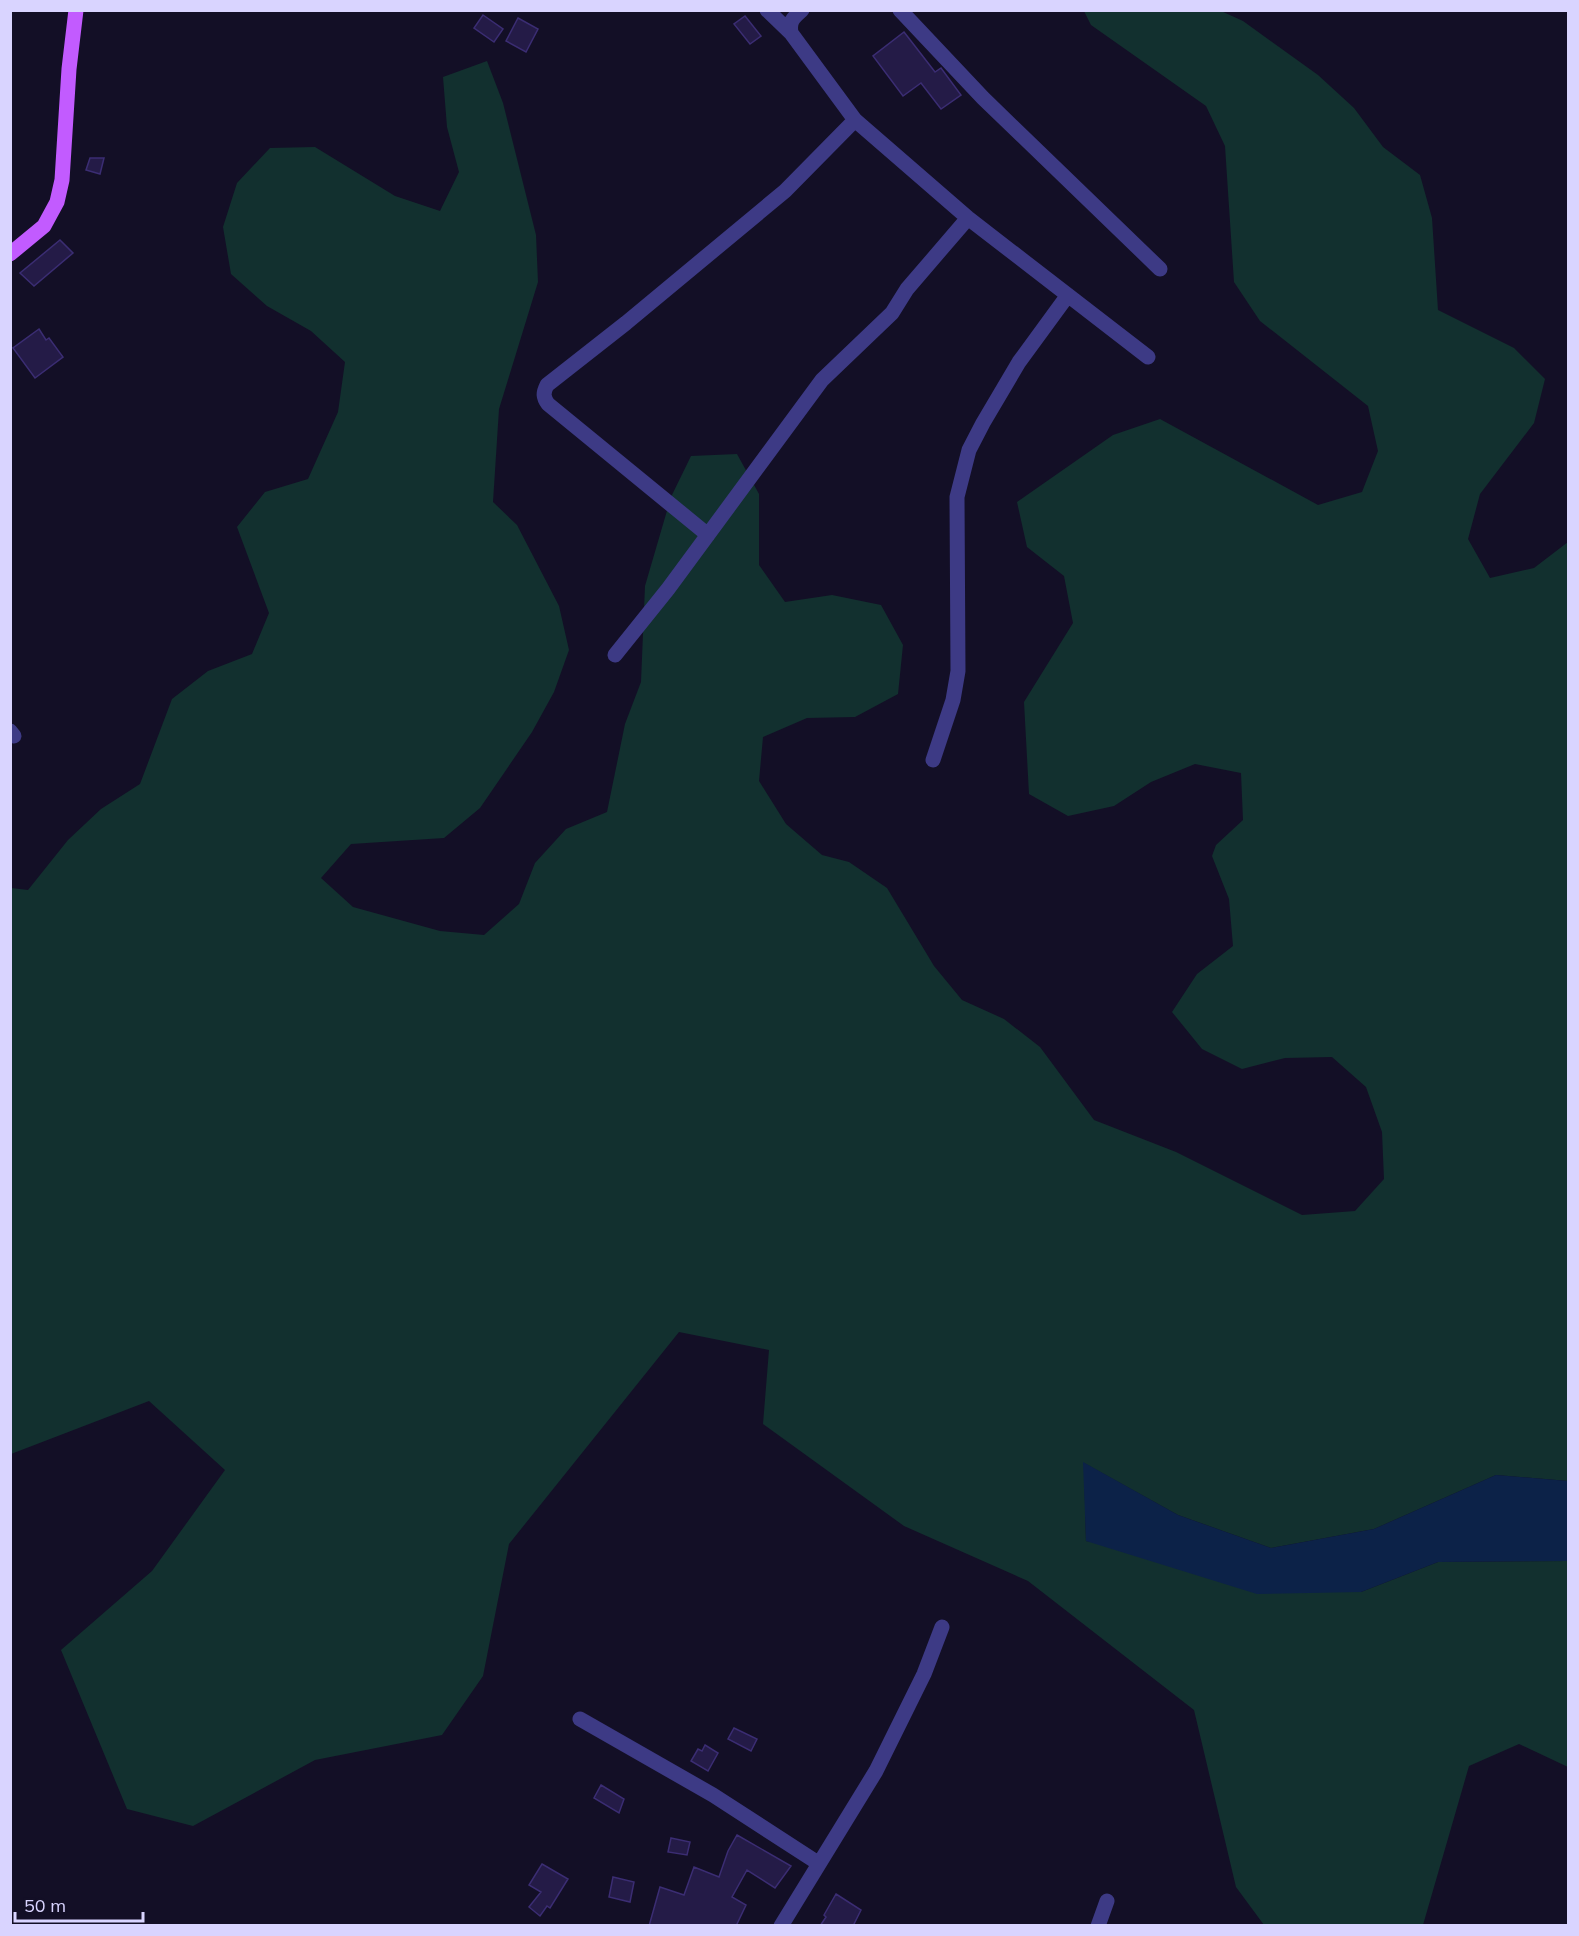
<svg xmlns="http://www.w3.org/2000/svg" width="1579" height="1936" font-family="Mulish,sans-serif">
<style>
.green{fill:#12302f}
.water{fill:#0c2248}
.building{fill:#241b47;stroke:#3b2d73;stroke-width:1.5}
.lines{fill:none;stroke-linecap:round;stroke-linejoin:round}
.minor{stroke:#3d3a85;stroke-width:15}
.major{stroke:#c25bff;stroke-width:15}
</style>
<rect width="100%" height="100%" fill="#130f26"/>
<!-- green -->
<path class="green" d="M1084,11H1221L1243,21L1318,75L1354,108L1383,147L1420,175L1432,218L1438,310L1514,348L1545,379L1534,423L1480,494L1468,539L1490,578L1534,568L1568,542V1481L1496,1475L1374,1529L1271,1548L1178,1515L1084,1463L1086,1541L1361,1592L1438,1562L1568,1561V1767L1519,1744L1469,1766L1423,1925H1264L1236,1887L1194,1710L1028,1581L904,1526L763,1424L769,1350L679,1332L509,1544L483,1676L442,1735L315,1760L193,1826L127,1809L61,1650L152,1571L225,1470L149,1401L11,1454V888L28,890L68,840L101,809L140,784L172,699L208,671L252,654L269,613L237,527L265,492L308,479L338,412L345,362L311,331L267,306L231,274L223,227L237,183L270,148L315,147L395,196L440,211L459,172L447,127L443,77L487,61L503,103L536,235L538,282L499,409L493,502L517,525L559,606L569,650L554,692L532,732L480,808L444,838L351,844L321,878L353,907L440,931L484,935L519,904L535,863L566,829L607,812L625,724L641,682L645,586L671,497L691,456L737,454L759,494V565L785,602L832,595L881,605L903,645L898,694L855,717L807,718L763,737L759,781L786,824L822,855L849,862L887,888L934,966L962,1000L1004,1019L1040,1047L1094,1120L1176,1152L1302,1215L1355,1211L1384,1179L1382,1132L1366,1087L1332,1057L1285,1058L1242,1069L1202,1049L1172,1012L1197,974L1233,946L1229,899L1212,856L1216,845L1243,820L1241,773L1195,764L1151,782L1114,806L1068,816L1029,794L1024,702L1073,623L1064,576L1027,547L1017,502L1113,435L1160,419L1318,505L1362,492L1378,451L1368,406L1260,321L1234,282L1225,146L1206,106L1091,25Z"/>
<!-- water -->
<path class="water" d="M1083,1462L1178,1515L1271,1548L1374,1529L1496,1475L1568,1481V1561L1438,1562L1361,1592L1257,1594L1086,1541Z"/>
<!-- building -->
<path class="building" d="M483,15L503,29L494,42L474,28Z
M745,16L761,36L750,44L734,24Z
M518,18L538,29L526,52L506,41Z
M904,32L935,72L941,68L961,95L941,109L921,83L903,96L873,56Z
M90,158H104L100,174L86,170Z
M60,240L73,253L34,286L20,273Z
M39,329L46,340L49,338L63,357L35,378L13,348Z
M734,1728L757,1739L751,1751L728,1739Z
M705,1745L718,1753L708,1771L691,1761L698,1749L702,1751Z
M601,1785L624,1799L619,1813L594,1798Z
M737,1835L791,1866L775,1888L747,1870L732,1897L746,1905L736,1926H649L660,1887L684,1895L694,1867L719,1877L728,1851Z
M671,1838L690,1842L687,1855L668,1852Z
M542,1864L568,1879L550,1908L547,1906L540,1916L529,1907L541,1892L529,1885Z
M613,1877L634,1882L630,1902L609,1897Z
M836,1894L861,1910L853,1926H820L826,1917L824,1915Z"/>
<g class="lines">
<!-- minor -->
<path class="minor" d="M767,10L791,33L855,120L968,218L1148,357
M900,10L983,98L1160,269
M791,33C789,21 793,18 802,10
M708,535L548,404C543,397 543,393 547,385L626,323L785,191L855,120
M615,655L668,589L822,380L892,313L907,289L968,218
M10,731L14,736
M933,760L953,700L958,671L957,497L969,450L983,423L1019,362L1068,295
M580,1719L713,1795L818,1863
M781,1926L876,1771L924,1674L942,1627
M1098,1926L1107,1901"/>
<!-- major -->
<path class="major" d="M10,254L44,226L57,202L62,180L69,69L76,10"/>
</g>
<!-- border -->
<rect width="1579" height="1936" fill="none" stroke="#d9d4ff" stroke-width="24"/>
<!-- scale -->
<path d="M15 1912v9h128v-9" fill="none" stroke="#d9d4ff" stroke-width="3"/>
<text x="24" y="1912" font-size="18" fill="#d9d4ff" stroke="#130f26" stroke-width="4.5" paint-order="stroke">50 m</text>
</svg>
